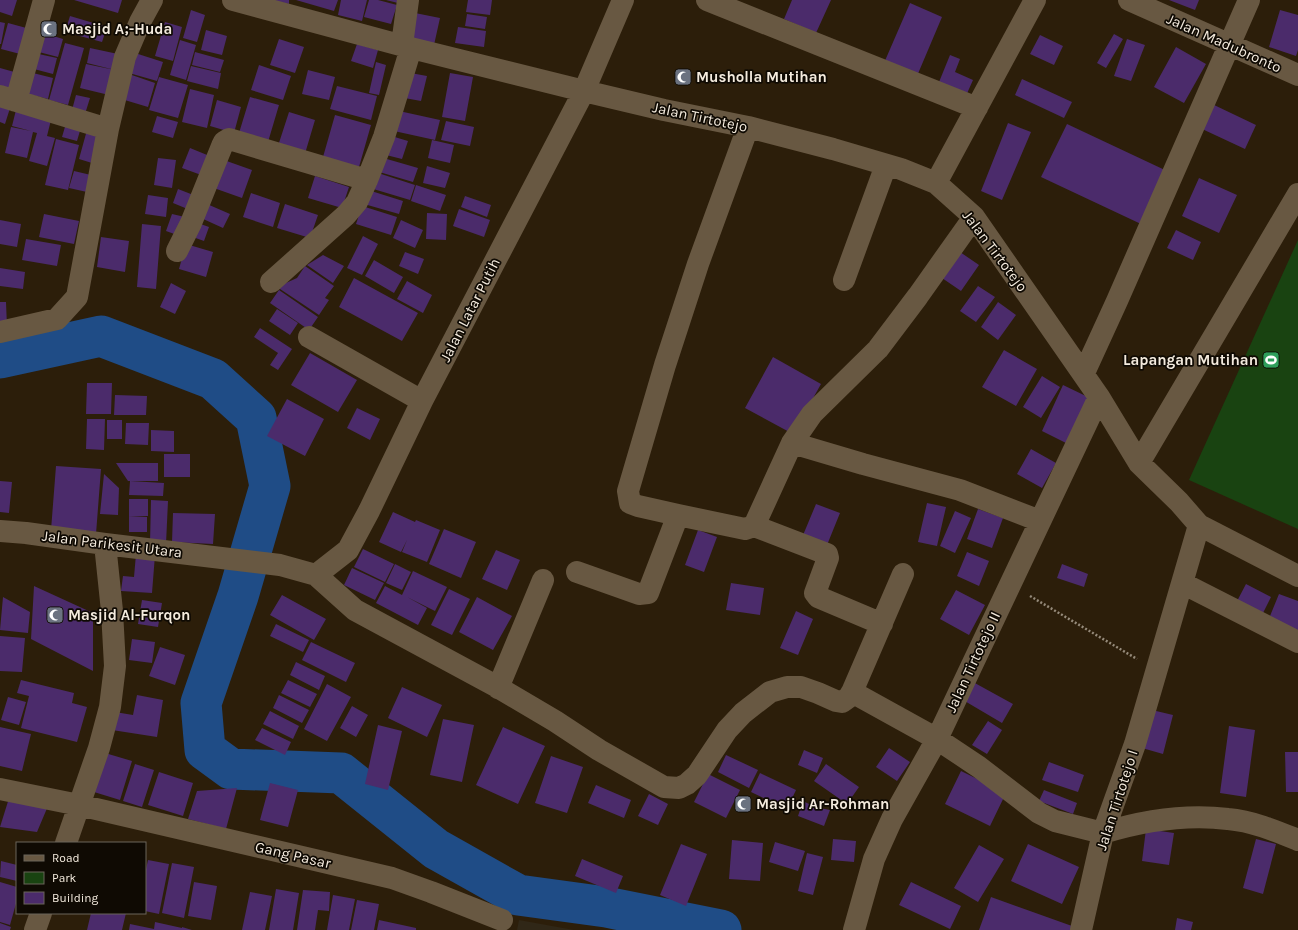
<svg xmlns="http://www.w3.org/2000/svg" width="1298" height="930" font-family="Karla,sans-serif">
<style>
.commercial{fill:#302717}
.green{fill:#194311}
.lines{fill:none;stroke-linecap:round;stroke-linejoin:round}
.river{stroke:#1f4c86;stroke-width:41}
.building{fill:#4b2b6b}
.path{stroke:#958a7a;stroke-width:2.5;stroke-dasharray:2 2;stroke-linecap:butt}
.minor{stroke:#685842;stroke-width:22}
.labels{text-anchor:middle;stroke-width:3.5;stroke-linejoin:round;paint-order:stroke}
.poi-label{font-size:15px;font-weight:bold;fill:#f4ebde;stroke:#0f0a03;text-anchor:start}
.street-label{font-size:15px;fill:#f4ebde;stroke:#0f0a03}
</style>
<rect width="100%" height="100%" fill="#2c1e0a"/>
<!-- commercial -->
<path class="commercial" d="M519,920L574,930H517Z"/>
<!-- green -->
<path class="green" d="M1298,240V529L1189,480Z"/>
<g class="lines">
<!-- river -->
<path class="river" d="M0,358L101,336L213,379L256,418L270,486L238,596L201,703L205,750L231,769L341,773L436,849L518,895L606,907L721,930"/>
</g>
<!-- building -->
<path class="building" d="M0,0H17L12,16L0,12Z
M74,0H122L118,13Z
M271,0H289V4Z
M296,0H338L334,11Z
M341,0H367L362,21L338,15Z
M369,0H378L397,5L391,24L364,17Z
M386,0H398V3Z
M468,0H492L490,15L466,12Z
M792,0H831L816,33L784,19Z
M1169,0H1199L1195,10Z
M910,3L942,17L917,76L884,63Z
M191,10L205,15L197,42L183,38Z
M1280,10L1298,15V50L1296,56L1269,47Z
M415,13L440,18L434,45L409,39Z
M467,14L487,17L485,29L465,26Z
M70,16L107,27L102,42L65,32Z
M0,22L5,23L1,44H0Z
M165,22L182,27L173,61L155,56Z
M8,23L30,29L24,55L1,49Z
M458,27L486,31L484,47L455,43Z
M206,30L227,36L222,55L201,50Z
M40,32L63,39L58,57L35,51Z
M1114,34L1123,39L1106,68L1097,63Z
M1040,35L1063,46L1054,65L1030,54Z
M279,39L304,47L295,73L270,65Z
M1127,39L1145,45L1131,81L1114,76Z
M180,40L196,45L186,80L170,75Z
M65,43L84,48L68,105L49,100Z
M357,44L378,50L373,68L351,61Z
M1176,47L1206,64L1184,103L1154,87Z
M90,48L118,54L115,70L87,63Z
M195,52L224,60L220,72L192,65Z
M34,53L57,58L53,74L30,68Z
M135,53L163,62L157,81L129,73Z
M950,55L960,59L955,72L973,80L965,98L937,87Z
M376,62L386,65L379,95L369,93Z
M86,64L115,70L109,95L80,88Z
M259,65L291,76L283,100L251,90Z
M191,66L221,73L218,89L187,81Z
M0,68L18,73L12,93L0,89Z
M308,70L335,77L329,100L302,94Z
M29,72L53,78L48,99L24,93Z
M405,72L427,76L421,101L399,97Z
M126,73L155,83L148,107L118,98Z
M450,73L473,77L465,121L442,117Z
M159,77L188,85L178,118L149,110Z
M1022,79L1072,102L1064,118L1015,95Z
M337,86L377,96L371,120L330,109Z
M190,89L214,95L207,128L182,122Z
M76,95L90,98L85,114L72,110Z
M250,97L279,105L268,142L239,133Z
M217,100L241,107L234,133L210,126Z
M0,102L11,105L5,124L0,122Z
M1212,104L1256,125L1245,149L1200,128Z
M17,106L52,116L47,136L55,138L47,166L29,161L37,133L33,132L27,158L5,153L11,127L31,131L12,126Z
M399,111L440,120L435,140L394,131Z
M289,112L315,120L304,157L277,149Z
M335,115L371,125L359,167L323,157Z
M157,116L178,122L173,138L152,132Z
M67,120L82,124L77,141L62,137Z
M446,121L474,127L470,146L441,140Z
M1008,123L1031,132L1002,200L981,191Z
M1067,124L1167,171L1141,224L1041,177Z
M87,130L101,134L92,163L79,159Z
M388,135L408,141L402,159L382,154Z
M56,139L79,145L68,190L45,185Z
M432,140L454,145L450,163L428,158Z
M190,148L212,157L204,176L182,168Z
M380,157L418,168L413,182L376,171Z
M158,158L176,160L172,188L154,185Z
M221,159L252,170L242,198L211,187Z
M427,166L450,173L445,188L423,183Z
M74,171L91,175L87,192L69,188Z
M375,172L415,185L410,200L370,188Z
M315,176L349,187L342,208L308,198Z
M1199,178L1237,195L1219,233L1182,216Z
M416,185L446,195L440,211L411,201Z
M178,189L196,196L190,210L173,203Z
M368,190L403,201L399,214L364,204Z
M251,193L280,203L273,227L243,217Z
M148,195L168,198L166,217L145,214Z
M465,196L491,205L487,217L461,207Z
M207,204L230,214L223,228L201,218Z
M285,204L318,215L310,238L277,228Z
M362,206L397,217L391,235L356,224Z
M459,209L490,220L484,237L453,226Z
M427,213L447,214L446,240L426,239Z
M44,214L79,221L74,244L39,237Z
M172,214L185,217L180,236L166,231Z
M0,220L21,224L17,247L0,244Z
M401,220L423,230L415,248L393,238Z
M195,222L209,227L204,241L190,236Z
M142,224L161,226L156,289L137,287Z
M1176,230L1201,242L1193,260L1167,248Z
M363,236L378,244L362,275L347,268Z
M101,237L129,241L125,272L97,267Z
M26,239L61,245L57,266L22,260Z
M186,244L213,252L206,277L179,269Z
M405,252L424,259L418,274L399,266Z
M960,252L979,265L961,291L942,278Z
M323,255L344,266L333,283L307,265Z
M374,260L403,277L394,293L365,276Z
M305,266L334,286L325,298L329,300L319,315L277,287L297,278Z
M0,268L25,272L23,289L0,286Z
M354,278L418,313L402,341L339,307Z
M407,281L432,295L423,313L397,299Z
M171,283L186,291L175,314L160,307Z
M978,286L995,297L976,322L960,311Z
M279,290L318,317L309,330L270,303Z
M0,302H6L7,327H0Z
M998,302L1016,315L998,340L981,327Z
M277,309L298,323L290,335L269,321Z
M260,328L292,349L278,370L270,365L278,353L254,337Z
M1004,350L1037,369L1016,406L982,387Z
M310,353L357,380L338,412L291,385Z
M773,357L821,384L793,434L745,408Z
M1042,376L1060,387L1041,418L1023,407Z
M87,383H112L111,414H86Z
M1063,385L1090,398L1068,444L1042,431Z
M115,395L147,396L146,415H114Z
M287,399L324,419L305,456L267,436Z
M357,408L380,419L370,440L347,428Z
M87,419H105L104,450L86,449Z
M107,420H122V439H107Z
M126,423H149L148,445L125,444Z
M151,430L174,431V452L151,451Z
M1031,449L1056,463L1042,488L1017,474Z
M164,454H190V477H164Z
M116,463H158V481H128Z
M56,466L101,469L96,534L51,530Z
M104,474L119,488L118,515L100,514Z
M0,481L12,482L9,513L0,512Z
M130,481L164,483L163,496L129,495Z
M129,499H148V516H129Z
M151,500L168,501L166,544L150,543Z
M927,503L946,507L937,546L918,542Z
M816,504L840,513L825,550L801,540Z
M978,509L1003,518L992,548L967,539Z
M955,511L971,518L955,553L940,546Z
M393,512L415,522L416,520L440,530L427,562L402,552L407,540L401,552L379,542Z
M173,513L215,514L213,544L172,542Z
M129,516L147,517V532H129Z
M444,529L476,542L461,578L429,564Z
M698,530L717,537L704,572L685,565Z
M363,549L394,564L385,582L354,567Z
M496,550L520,560L507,590L482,579Z
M967,552L989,561L979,586L957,576Z
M136,554L155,555L152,593L121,591L123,576L134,577Z
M395,564L411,572L402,590L386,583Z
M1062,564L1088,574L1084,587L1057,578Z
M352,568L384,583L375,600L344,585Z
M413,571L447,587L435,611L407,597L427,608L418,625L376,603L385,586L402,595Z
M731,583L764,588L760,615L726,610Z
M1246,584L1271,597L1261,617L1235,605Z
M34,586L93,613V671L31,639Z
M449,589L470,599L452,635L431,625Z
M956,590L985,605L969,635L940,619Z
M1279,594L1298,601V633L1268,621Z
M282,595L326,619L314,640L270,615Z
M3,597L30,612L28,633L0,630Z
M477,597L512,616L493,650L459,632Z
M142,600L162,603L158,627L138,624Z
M796,611L813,619L798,655L780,648Z
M276,624L309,640L303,652L270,636Z
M0,636L25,638L22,672L0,671Z
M132,639L155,642L152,663L129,660Z
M311,642L355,663L346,682L302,660Z
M160,647L185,655L175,685L149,676Z
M296,662L325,676L319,690L290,675Z
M21,680L74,693L72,703L87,707L77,742L21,728L29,696L17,693Z
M288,680L317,694L310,707L281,693Z
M973,682L1013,704L1002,723L963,700Z
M327,684L351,697L327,741L304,729Z
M402,687L442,705L427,737L388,718Z
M137,695L163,700L157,737L112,730L115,712L133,715Z
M279,695L309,710L302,723L273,708Z
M8,697L26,702L19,725L1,720Z
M352,706L368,715L356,737L340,728Z
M1152,710L1173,715L1163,754L1142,748Z
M270,711L299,726L293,739L263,724Z
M443,719L474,725L462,782L430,775Z
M988,721L1002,730L987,754L972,745Z
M378,725L402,731L388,790L365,784Z
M1229,726L1255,730L1246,797L1220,793Z
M0,727L31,734L22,771L0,766Z
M503,727L545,746L518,804L476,785Z
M262,728L291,742L285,755L255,740Z
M889,748L910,762L897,781L876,767Z
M804,750L823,758L817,773L798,765Z
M1285,752H1298V792H1286Z
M105,753L132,761L120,800L94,792Z
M726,755L758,770L749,788L718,772Z
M551,756L583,767L567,813L535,803Z
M1049,762L1084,775L1078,792L1042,780Z
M135,764L154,770L142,807L123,801Z
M826,764L859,787L847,804L814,781Z
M961,771L1006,793L990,826L945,804Z
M159,772L193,783L183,816L148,805Z
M760,773L796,790L787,809L751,792Z
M708,774L740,790L726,818L694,802Z
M270,783L298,790L288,827L260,820Z
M596,785L631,800L624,818L588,803Z
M237,788L226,829L188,819L197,791Z
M1044,790L1077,803L1073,814L1039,801Z
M649,794L668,804L658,825L638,816Z
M10,795L48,806L37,832L0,827Z
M803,801L815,807L830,810L824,826L798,816Z
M1146,829L1174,833L1169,865L1142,861Z
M833,839L856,841L854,862L831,860Z
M1256,839L1276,844L1263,894L1243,888Z
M732,840L763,843L760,881L729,879Z
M775,842L805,851L798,871L769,862Z
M681,844L707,854L686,906L660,895Z
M1028,844L1079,867L1062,904L1011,881Z
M979,845L1004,859L978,902L954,888Z
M807,853L823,857L813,895L798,891Z
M582,859L623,876L616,893L575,876Z
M148,860L169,864L159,914L145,911V874Z
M1,861L17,865V881L0,877Z
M172,863L194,867L184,918L162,913Z
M0,882L17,887V900L10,925L0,922Z
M194,882L217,886L211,920L188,916Z
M911,882L961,906L950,929L899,905Z
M276,889L299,893L293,930H269Z
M303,890L330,892L329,911L318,910L315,930H297Z
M250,892L272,896L265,930H242Z
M333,895L355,899L349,930H327Z
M991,897L1072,926L1071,930H979Z
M357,900L379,904L374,930H351Z
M91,913H126L122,930H87Z
M1177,918L1193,922L1191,930H1175Z
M379,920L416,928V930H377Z
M155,922L182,928V927L192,930H129L130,924L154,929Z
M0,923L11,927L10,930H0Z"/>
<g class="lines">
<!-- path -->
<path class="path" d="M1030,596L1137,659"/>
<!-- minor -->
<path class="minor" d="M233,0L411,48L584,91L664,110L748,127L833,149L901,169L936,183L974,217L1099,397L1139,463L1179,502L1199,525L1298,576
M707,0L977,108
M1129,0L1298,75
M402,45L408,0
M0,96L108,129
M16,101L44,0
M748,127L698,264L665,365L628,491L630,503L638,506L678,515L745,529L754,526L827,554L828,558L815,593L818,597L882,624
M936,183L1035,0
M177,251L191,223L222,146L224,142L229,139L367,180
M844,280L886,165
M271,282L346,215L357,202L367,180L384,137L411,48
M0,332L57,319L77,297L108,129L125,57L140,22L152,0
M309,337L422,401
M1084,373L1117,301L1249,0
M792,443L863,464L960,490L1040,521
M1139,463L1298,194
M754,526L792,443L812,414L878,349L918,296L974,217
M0,531L26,533L105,544L280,565L316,575L348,550L369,511L422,401L584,91L623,0
M577,572L639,594L648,593L678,515
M316,575L355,610L494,685L555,721L599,750L664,787L679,788L687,784L697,775L727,730L743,713L770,692L787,687H801L818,693L836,701L842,702L849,697L852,692L937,739L979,767L1039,813L1055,821L1103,833
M1182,583L1298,642
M498,688L543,580
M852,692L903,574
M0,789L79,805L392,878L431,892L502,920
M1103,833C1142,821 1186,814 1228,819C1252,821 1276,831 1298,840
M66,843L99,748L110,707L115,666L112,611L105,544
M35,930L41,913
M854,930L874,859L892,819L937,739L1099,397
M1081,930L1103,833L1135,744L1199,525"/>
</g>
<!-- icons -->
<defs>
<g id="mosque-square" transform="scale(0.9)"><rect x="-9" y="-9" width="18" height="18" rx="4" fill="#6b7280" stroke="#0f0a03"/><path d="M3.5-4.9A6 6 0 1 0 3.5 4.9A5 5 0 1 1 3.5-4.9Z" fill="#fff"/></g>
<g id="stadium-square" transform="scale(0.9)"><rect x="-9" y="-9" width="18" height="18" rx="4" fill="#2e9e5b" stroke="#0f0a03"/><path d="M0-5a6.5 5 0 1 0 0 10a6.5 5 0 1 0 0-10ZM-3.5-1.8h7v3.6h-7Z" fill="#fff"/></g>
</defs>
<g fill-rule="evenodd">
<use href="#mosque-square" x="49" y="29"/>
<use href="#mosque-square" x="683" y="77"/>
<use href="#stadium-square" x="1271" y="360"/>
<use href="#mosque-square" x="55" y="615"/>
<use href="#mosque-square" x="743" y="804"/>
</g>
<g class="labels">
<!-- poi labels -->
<g class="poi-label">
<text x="62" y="34">Masjid A;-Huda</text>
<text x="696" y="82">Musholla Mutihan</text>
<text x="1258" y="365" text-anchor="end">Lapangan Mutihan</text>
<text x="68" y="620">Masjid Al-Furqon</text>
<text x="756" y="809">Masjid Ar-Rohman</text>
</g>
<!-- street labels -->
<g class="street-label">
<text transform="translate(1224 43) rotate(24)" y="5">Jalan Madubronto</text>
<text transform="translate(700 117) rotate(12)" y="5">Jalan Tirtotejo</text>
<text transform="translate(995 251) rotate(53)" y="5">Jalan Tirtotejo</text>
<text transform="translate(470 310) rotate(-63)" y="5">Jalan Latar Putih</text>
<text transform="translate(112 544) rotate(7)" y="5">Jalan Parikesit Utara</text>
<text transform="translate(973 662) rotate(-65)" y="5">Jalan Tirtotejo II</text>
<text transform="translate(1117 800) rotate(-72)" y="5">Jalan Tirtotejo I</text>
<text transform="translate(293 855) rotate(13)" y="5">Gang Pasar</text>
</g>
</g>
<!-- legend -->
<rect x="16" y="842" width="130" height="72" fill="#0f0a03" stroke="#6b645b"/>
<rect x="24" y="855" width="20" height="6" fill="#685842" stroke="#6b645b"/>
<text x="52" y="862" font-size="12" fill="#f4ebde">Road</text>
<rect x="24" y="872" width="20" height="12" fill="#194311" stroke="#6b645b"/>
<text x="52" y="882" font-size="12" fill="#f4ebde">Park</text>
<rect x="24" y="892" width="20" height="12" fill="#4b2b6b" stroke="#6b645b"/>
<text x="52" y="902" font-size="12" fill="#f4ebde">Building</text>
</svg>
